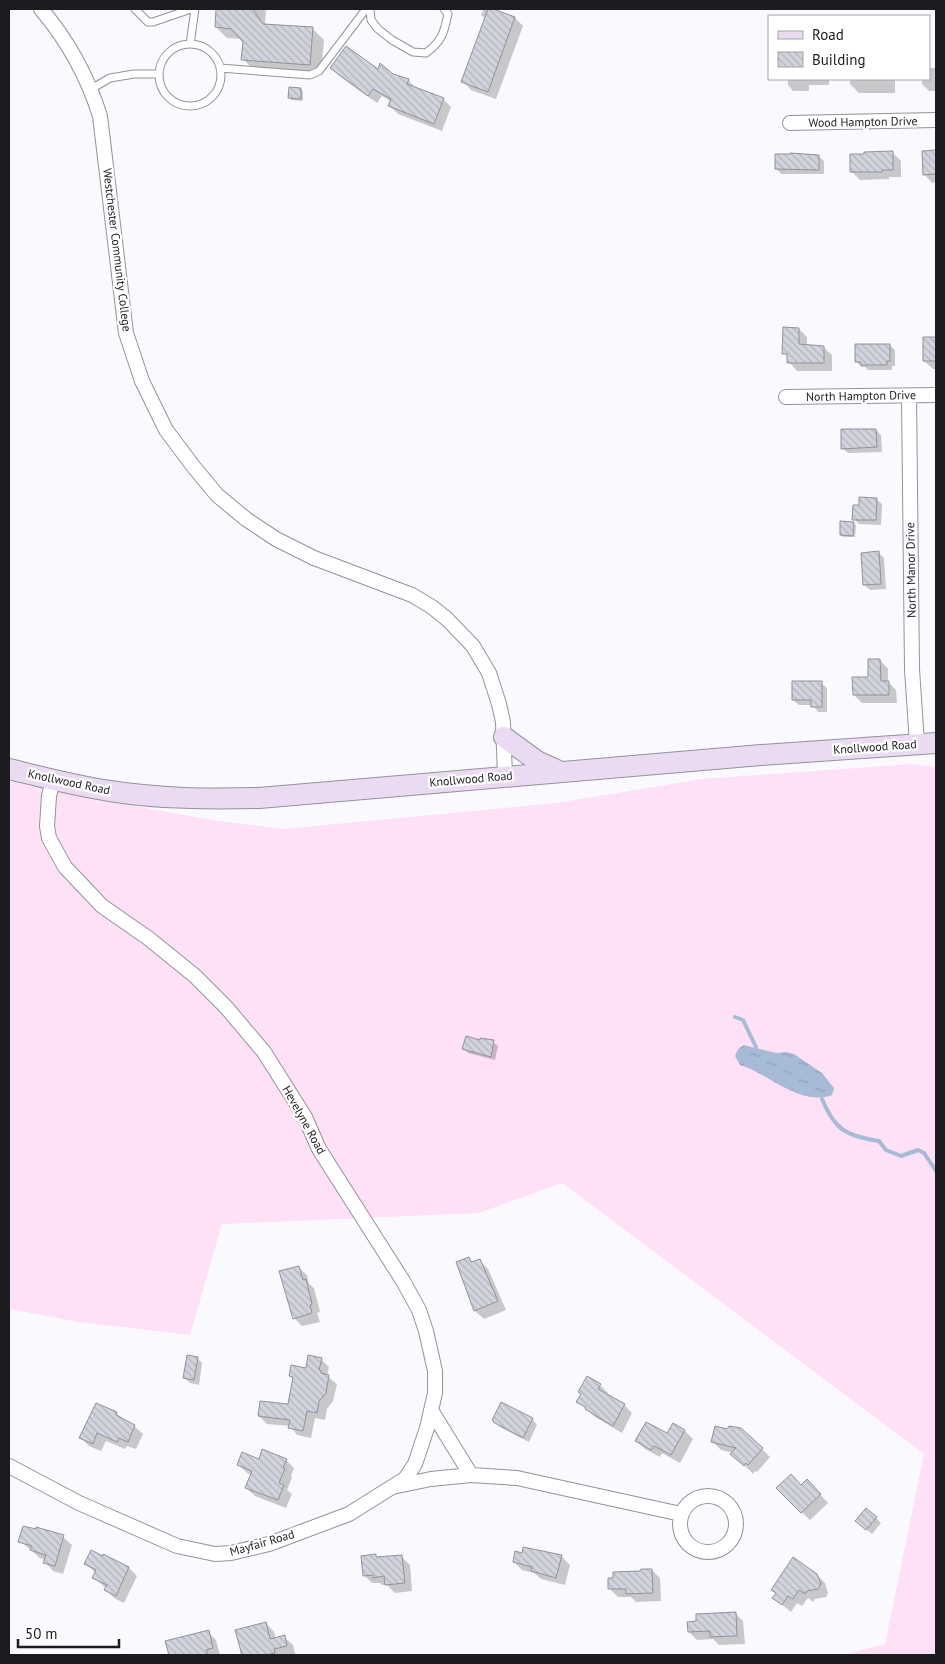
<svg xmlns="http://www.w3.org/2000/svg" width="945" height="1664" font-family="'PT Sans',sans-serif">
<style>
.grass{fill:#fee1f7}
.water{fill:url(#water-ripples)}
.shadow{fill:#0003}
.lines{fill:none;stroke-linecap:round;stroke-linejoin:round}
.stream{stroke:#a7bbd6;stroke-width:4}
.building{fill:url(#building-back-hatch);stroke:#90929b}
.lane-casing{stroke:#93919a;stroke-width:9}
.street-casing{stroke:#93919a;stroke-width:16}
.secondary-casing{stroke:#93919a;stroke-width:22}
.lane{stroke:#fff;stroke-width:7}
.street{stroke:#fff;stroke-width:14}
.secondary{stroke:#ebdbf2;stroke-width:20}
.labels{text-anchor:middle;stroke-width:4.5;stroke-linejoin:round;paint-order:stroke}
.street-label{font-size:12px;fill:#1c1b1f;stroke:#fff}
</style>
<defs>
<pattern id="water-ripples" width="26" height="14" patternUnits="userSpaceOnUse" patternTransform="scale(1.25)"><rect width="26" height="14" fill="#a7bbd6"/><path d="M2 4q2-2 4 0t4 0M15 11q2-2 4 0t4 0" fill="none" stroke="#8fa0b7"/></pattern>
<pattern id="building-back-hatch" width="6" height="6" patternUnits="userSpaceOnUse" patternTransform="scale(1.25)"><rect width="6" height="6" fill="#d1d3dd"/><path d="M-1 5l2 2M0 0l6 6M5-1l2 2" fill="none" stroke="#b3b5bd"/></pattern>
</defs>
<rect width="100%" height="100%" fill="#fafafe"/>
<!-- grass -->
<path class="grass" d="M912,764L936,767V1655H842L885,1644L924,1454L562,1183L479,1213L222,1224L190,1335L79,1322L9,1309V781L117,803L218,821L283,829L556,803L701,779Z"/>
<!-- water -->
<path class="water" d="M744,1045L776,1053L786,1052L794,1054L822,1073L834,1088L832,1095C800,1107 768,1073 740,1065L735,1056L738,1049Z"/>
<!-- shadow -->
<path class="shadow" d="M218,9H266L265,23L267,25L312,28L324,40L321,75L254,70L243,59L244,42L242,39L227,38L216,27Z
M484,9H489L515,18L523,26L496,99L471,90L463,81L486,19L481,15Z
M331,68L379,71L408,80L416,88L443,99L451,107L442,131L398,114L390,106L392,102L382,96L377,103L339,76Z
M929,68H936V91H929L922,84V79H929Z
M788,79H829V85H809V91H793L788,85Z
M850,79H895V93H859L850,84Z
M301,89L303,92V101L291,100L289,97Z
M923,152H936V182L932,183L924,174Z
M893,153L901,161V177H889V179L860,180L851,171Z
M818,156L824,161V174H781L776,168Z
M799,329L807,337V346L823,347L832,355V371H797L789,362V358L784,353Z
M925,338H936V369H933L924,361Z
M890,345L895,350V366H892V370H868L865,367H861L856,361Z
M876,430L881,435L882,452L848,453L842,448Z
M876,499L882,504L881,525L859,524L854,519Z
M853,523L856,525L855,537H843L841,535Z
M879,553L884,558L886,589L870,590L864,585L863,554Z
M880,660L888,669V682L896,690L897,703H862L854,695L869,678Z
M821,683L827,688V712H818L813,705H799L793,700Z
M493,1042L498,1046L495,1060L468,1053L464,1049Z
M469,1258L474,1263L479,1260L488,1269L506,1310L484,1319L475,1311L457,1263Z
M298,1267L307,1275L309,1284L314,1288L320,1312L317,1313L320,1322L302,1326L294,1318Z
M197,1358L202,1363L199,1385L190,1383L184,1378Z
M321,1359L329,1367L327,1376L337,1384L333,1401L327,1409L325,1420L315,1418L311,1438L297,1435L290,1426L267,1424L259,1416L289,1406L294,1379L290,1376L307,1369Z
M600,1385L608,1393L607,1396L624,1405L632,1413L622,1433L595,1417L578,1402Z
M116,1413L125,1421L134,1426L143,1434L136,1449L127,1446L125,1449L106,1441L101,1451L89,1446L81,1438Z
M532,1419L537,1425L529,1442L500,1427L495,1422Z
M685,1431L693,1439L680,1463L662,1453L660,1457L645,1449L637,1441Z
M713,1442L762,1449L770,1457L757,1472L755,1471L753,1474L733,1453L721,1450Z
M259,1460H286L294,1468L291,1476L292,1478L287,1490L292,1494L286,1508L255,1496L246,1488L251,1475L247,1473L239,1465Z
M801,1486L815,1489L828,1503L810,1520L777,1488Z
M876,1518L881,1523L872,1534L862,1526Z
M63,1537L72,1545L63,1574L53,1571L45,1562L46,1560L40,1558L20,1541Z
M104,1556L129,1568L137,1576L124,1603L114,1598L106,1590L107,1589L94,1578L96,1573L86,1564L103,1558Z
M376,1556L378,1558L401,1556L410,1565L412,1591L395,1593L387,1585H382L380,1583H372L364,1575Z
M561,1556L570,1565L565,1585L541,1579L534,1573L522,1570L514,1562Z
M652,1570L660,1578L661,1601L636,1602L631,1597H618L610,1589L642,1572Z
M817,1575L825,1583L828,1593L826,1597L815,1599L813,1602L808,1598L802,1606L797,1603L791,1612L774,1598Z
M735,1613L743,1621L745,1644L719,1645L713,1639L697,1640L689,1632Z
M266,1623L274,1632L276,1639L284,1637L293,1645L295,1654L290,1655H241L237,1631Z
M208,1632L216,1640L220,1655H171L167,1642Z"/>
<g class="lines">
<!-- stream -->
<path class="stream" d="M735,1017L743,1020L756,1047
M822,1099C835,1130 846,1136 879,1141L886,1150L901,1156L918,1150L924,1153L936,1171"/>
</g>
<!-- building -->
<path class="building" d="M216,9H253L263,24L313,27L310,65L241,60L243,42L231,29L215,27Z
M488,9H493L515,17L488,92L461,82Z
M346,46L378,69L380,63L393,74L409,79L407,84L444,98L434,124L388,106L391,99L373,89L368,96L330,68Z
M289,87L301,88V99L288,98Z
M936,150V174L923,175L922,151Z
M893,151V170H882V172H850V154H864V152Z
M790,153L819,155V170L775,169V154H790Z
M783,327L799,328V344L824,346V363H787V354H782Z
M923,337H936V361H923Z
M855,344H890V361H887V365H861V362H855Z
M841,429H876L877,447L841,449Z
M859,497L877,498L876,520H852L853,505H859Z
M840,521L854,522L853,536L840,535Z
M879,551L881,584L863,585L861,553Z
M868,659H880L881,681H889V695H853L852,677H868Z
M792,681H822V707H811V700H792Z
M466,1036L480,1040V1038L494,1040L491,1057L462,1049Z
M469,1257L471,1262L480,1259L498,1301L474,1311L456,1262Z
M299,1266L303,1280L306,1279L312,1304L310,1305L312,1313L293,1319L279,1271Z
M187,1355L198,1357L194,1380L183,1378Z
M308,1355L322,1358L319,1370L321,1371V1373L329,1375L326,1393L319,1401L317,1413L307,1411L303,1431L288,1428L290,1420L258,1416L260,1401L288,1404L293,1377L289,1376L291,1365L306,1368Z
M587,1376L601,1384L598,1389L625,1404L613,1426L585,1409L586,1407L576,1402L581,1394L578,1392Z
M501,1402L533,1418L523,1438L493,1422L494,1421L492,1420Z
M96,1403L117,1412L116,1415L135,1425L128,1442L119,1438L117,1442L97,1433L93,1444L79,1438Z
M646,1422L667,1433L673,1423L685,1430L671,1455L654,1446L651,1450L635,1441Z
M715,1426L727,1429L729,1426L741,1428L763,1448L748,1465L746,1463L744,1466L730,1454L736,1448L711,1442Z
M262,1449L287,1459L283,1468L285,1469L279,1483L284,1485L278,1500L245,1488L252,1471L237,1465L242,1452L259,1459Z
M791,1474L801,1485L807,1479L821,1494L801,1513L776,1488Z
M866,1508L877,1517L866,1530L855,1521Z
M23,1526L36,1529V1527L64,1535L55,1566L43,1563L46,1555L30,1550L32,1546L18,1542Z
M523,1547L562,1555L556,1578L531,1571L532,1567L513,1562L515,1551L522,1553Z
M91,1550L103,1556V1554L129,1567L116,1596L104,1590L107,1585L92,1578L96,1570L84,1564Z
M376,1554V1557L402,1555L405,1583L385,1585L384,1576L373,1578V1575L363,1576L361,1556Z
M793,1557L817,1574L821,1584L818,1589L807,1591L805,1594L799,1590L793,1599L788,1596L782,1605L772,1598L776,1593L771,1590Z
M641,1569H652L653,1593L626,1594V1589H608V1578H613V1572L640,1571Z
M736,1612L737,1636L710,1637V1631L688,1632L687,1622L696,1621V1614Z
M266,1622L270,1639L285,1635L287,1646L274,1649L275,1653L265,1655H242L235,1630Z
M209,1630L213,1648L206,1650L208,1655H169L165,1641Z"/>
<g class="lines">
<!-- lane casing -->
<g class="lane-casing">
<path id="lane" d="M135,9L148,22H153L191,9
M370,9L371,20L378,29L392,40L413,52L426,53C442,41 444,33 448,14L444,9
M190,44L195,9
M159 75a31 31 0 1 1 62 0a31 31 0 1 1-62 0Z
M220,68L310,75L319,71L366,9
M91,89L110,78L134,74H159"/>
</g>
<!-- street casing -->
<g class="street-casing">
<path id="street" d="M41,9C69,42 87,75 100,116L126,333L142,381L166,430L193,466L217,495L246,519L276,539L314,558L412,595L432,607L447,619L473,646L489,673L499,704L503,722L505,776
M790,123L936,120
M909,396L912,669L917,744
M786,397L936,395
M53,780L49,796L47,826L49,838L65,867L102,906L148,938L195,976L226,1007L264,1052L305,1117L319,1149L403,1281L419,1310L426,1331L435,1371V1393L427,1428L415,1464L405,1479L392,1487
M431,1410L471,1475
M9,1466L79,1503L177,1546L215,1554L231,1553L269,1544L349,1514L392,1487L431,1479L471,1475L517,1478L681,1514
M680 1524a28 28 0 1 1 56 0a28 28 0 1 1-56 0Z"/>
</g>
<!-- secondary casing -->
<g class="secondary-casing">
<path id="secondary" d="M504,737L537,761L559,771
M9,769C42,777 76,786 110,791C159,799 209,799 259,798L761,755L936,743"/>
</g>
<!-- lane -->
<use href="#lane" class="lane"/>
<!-- street -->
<use href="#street" class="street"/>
<!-- secondary -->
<use href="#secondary" class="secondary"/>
</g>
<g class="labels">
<!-- street labels -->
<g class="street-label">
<text transform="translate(863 122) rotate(-1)" y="4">Wood Hampton Drive</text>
<text transform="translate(117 250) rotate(83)" y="4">Westchester Community College</text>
<text transform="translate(861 396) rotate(-1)" y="4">North Hampton Drive</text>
<text transform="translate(911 570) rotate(-91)" y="4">North Manor Drive</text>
<text transform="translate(875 747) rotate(-4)" y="4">Knollwood Road</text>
<text transform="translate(471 779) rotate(-5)" y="4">Knollwood Road</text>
<text transform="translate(69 782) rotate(12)" y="4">Knollwood Road</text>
<text transform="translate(304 1120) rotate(61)" y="4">Hevelyne Road</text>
<text transform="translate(262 1543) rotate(-16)" y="4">Mayfair Road</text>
</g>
</g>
<!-- border -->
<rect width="945" height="1664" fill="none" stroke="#1c1b1f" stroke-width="20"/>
<!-- legend -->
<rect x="768" y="15" width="162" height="65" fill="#ffffff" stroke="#a4a4a5"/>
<rect x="778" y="31" width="25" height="8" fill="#ebdbf2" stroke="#a4a4a5"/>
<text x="812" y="40" font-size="15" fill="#1c1b1f">Road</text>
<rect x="778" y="52" width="25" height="15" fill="url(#building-back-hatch)" stroke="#a4a4a5"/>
<text x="812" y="65" font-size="15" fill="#1c1b1f">Building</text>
<!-- scale -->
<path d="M18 1639v8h101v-8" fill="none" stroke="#1c1b1f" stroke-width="2.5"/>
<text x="25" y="1639" font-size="15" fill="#1c1b1f" stroke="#ffffff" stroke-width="4" paint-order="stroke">50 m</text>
</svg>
